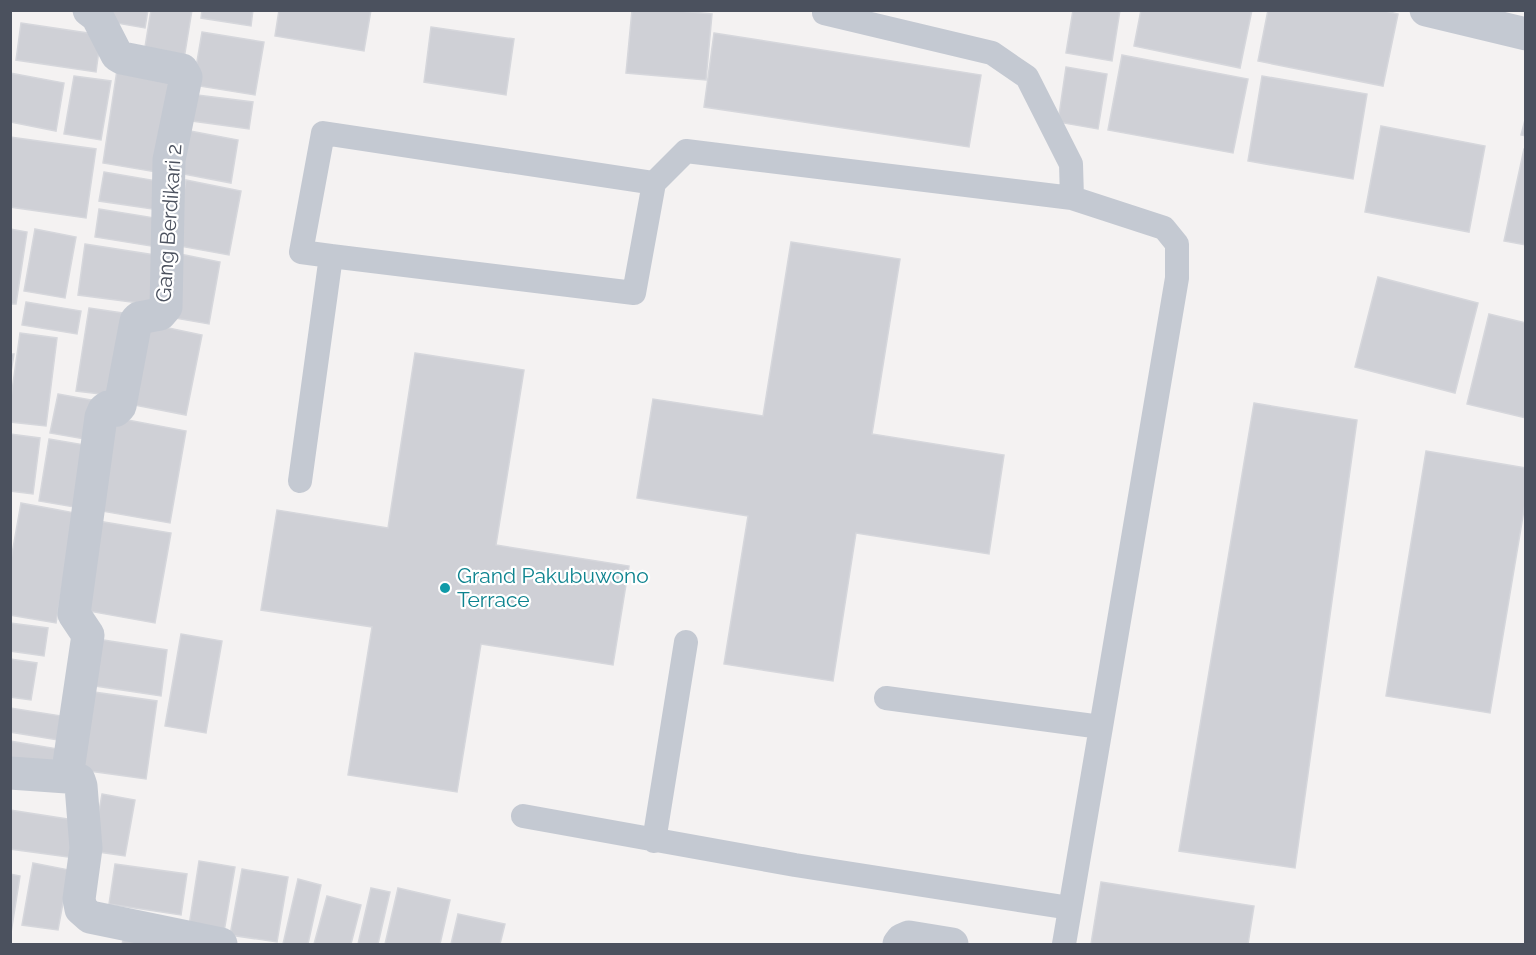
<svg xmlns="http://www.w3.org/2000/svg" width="1536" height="955" font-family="Raleway,sans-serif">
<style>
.building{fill:#cfd0d6;stroke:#d6d7dc;stroke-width:1.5}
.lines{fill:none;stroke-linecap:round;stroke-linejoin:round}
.lane{stroke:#c4c9d2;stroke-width:24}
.street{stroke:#c4c9d2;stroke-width:33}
.culture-dot{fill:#0f9aa8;stroke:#fff;stroke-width:2}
.labels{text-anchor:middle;stroke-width:4.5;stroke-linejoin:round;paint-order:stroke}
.street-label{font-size:21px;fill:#4b515e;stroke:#fff}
.culture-label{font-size:21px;fill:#0d838f;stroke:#fff;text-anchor:start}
</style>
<rect width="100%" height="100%" fill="#f4f2f2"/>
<!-- building -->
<path class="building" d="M107,10H148L145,28L105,21Z
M151,10H192L184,59L144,53Z
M202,10H253L251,26L201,18Z
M279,10H371L364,51L275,36Z
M632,10H669L712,14L706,80L626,73Z
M1073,10H1120L1112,61L1066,53Z
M1141,10H1252L1240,68L1134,46Z
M1268,10H1381L1398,14L1383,86L1258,61Z
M21,23L101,35L96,72L16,60Z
M431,27L514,39L506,95L424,82Z
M202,32L264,42L255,95L193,85Z
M714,33L981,75L969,147L704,107Z
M1122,55L1248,79L1233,153L1108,130Z
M1066,67L1107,74L1098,129L1058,122Z
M117,70L171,79L156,172L103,163Z
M10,73L64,83L56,131L10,122Z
M74,76L111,81L101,140L64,134Z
M1262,76L1367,94L1353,179L1248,161Z
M189,94L253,102L249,129L185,120Z
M1526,116V136L1521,135Z
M1381,126L1485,146L1469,232L1365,212Z
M185,130L238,140L231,183L178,173Z
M10,137L96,149L86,218L10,207Z
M1524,149H1526V245L1504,241Z
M104,172L163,182L159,210L99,201Z
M186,180L241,191L229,255L174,245Z
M99,209L161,219L157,247L95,237Z
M10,229L27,232L16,304H10Z
M35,229L76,237L65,298L24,291Z
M791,242L900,259L872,434L1004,455L989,554L856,533L833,681L724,664L748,516L637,498L653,399L763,416Z
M85,244L161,256L154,305L78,295Z
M180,254L220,262L209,324L169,317Z
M1378,277L1478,303L1455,393L1355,367Z
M26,302L81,311L77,334L22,325Z
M89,308L129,314L117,396L76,391Z
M1489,314L1526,323V418L1467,404Z
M145,323L202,335L186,415L129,404Z
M20,333L57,338L46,426L10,422V405Z
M415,353L524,370L496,545L629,566L613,665L481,644L457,792L348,775L372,627L261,610L277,510L388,528Z
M10,354H14L10,378Z
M58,394L97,401L90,440L50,433Z
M1254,403L1357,420L1295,868L1179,851Z
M112,417L186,431L170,523L96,510Z
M10,434L40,438L33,494L10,491Z
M49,439L85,445L74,507L39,501Z
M1426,451L1526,468V498L1490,713L1386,696Z
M21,503L75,513L56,623L10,615V565Z
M98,521L171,533L155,623L83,610Z
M10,623L48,628L44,656L10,651Z
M181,634L222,641L206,733L165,726Z
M97,639L167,650L161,696L89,685Z
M10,659L37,663L31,700L10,697Z
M87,691L157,701L146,779L75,769Z
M10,708L68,717L64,741L10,732Z
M10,741L64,750L60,770L10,761Z
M102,794L135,800L125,856L92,851Z
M10,810L80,821L75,858L10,849Z
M199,861L235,867L224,932L189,926Z
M33,863L69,870L58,930L22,925Z
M115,864L187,874L181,915L109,904Z
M242,869L288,877L277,942L230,935Z
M10,874L20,876L11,933L10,932Z
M298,879L321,885L308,944H283Z
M1101,882L1254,906L1248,944H1091Z
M371,888L390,892L378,944H358Z
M398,888L450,900L440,944H385Z
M327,896L361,905L351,944H314Z
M458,914L505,924L500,944H451Z
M124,937L168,944H122Z"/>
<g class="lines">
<!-- lane -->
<path class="lane" d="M824,13L992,53L1027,77L1071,164L1072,198
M331,256L301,252L323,133L654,183
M300,481L331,256L634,293L654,183L686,151L1072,198L1164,228L1177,244V278L1101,727
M886,698L1101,727L1064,944
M523,816L795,865L1070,908
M654,841L686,642"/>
<!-- street -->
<path class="street" d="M1426,10L1526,34
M10,773L67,777L79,780L81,786L86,848L79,899L81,909L90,917L221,944
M67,777L88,635L74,614L101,417L104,410L108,407L116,410L120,406L136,321L139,318L160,314L166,307L169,160L186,77L182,70L122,58L117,55L97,16L89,10
M899,944L902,940L909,937L952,944"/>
</g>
<!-- markers -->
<circle class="culture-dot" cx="445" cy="588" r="6"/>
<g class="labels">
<!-- street labels -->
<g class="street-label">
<text transform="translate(169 223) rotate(-86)" y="7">Gang Berdikari 2</text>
</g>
<!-- culture labels -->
<g class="culture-label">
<text x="457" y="583">Grand Pakubuwono<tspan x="457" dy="24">Terrace</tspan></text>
</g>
</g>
<!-- border -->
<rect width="1536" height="955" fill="none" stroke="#4b515e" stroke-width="24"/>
</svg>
